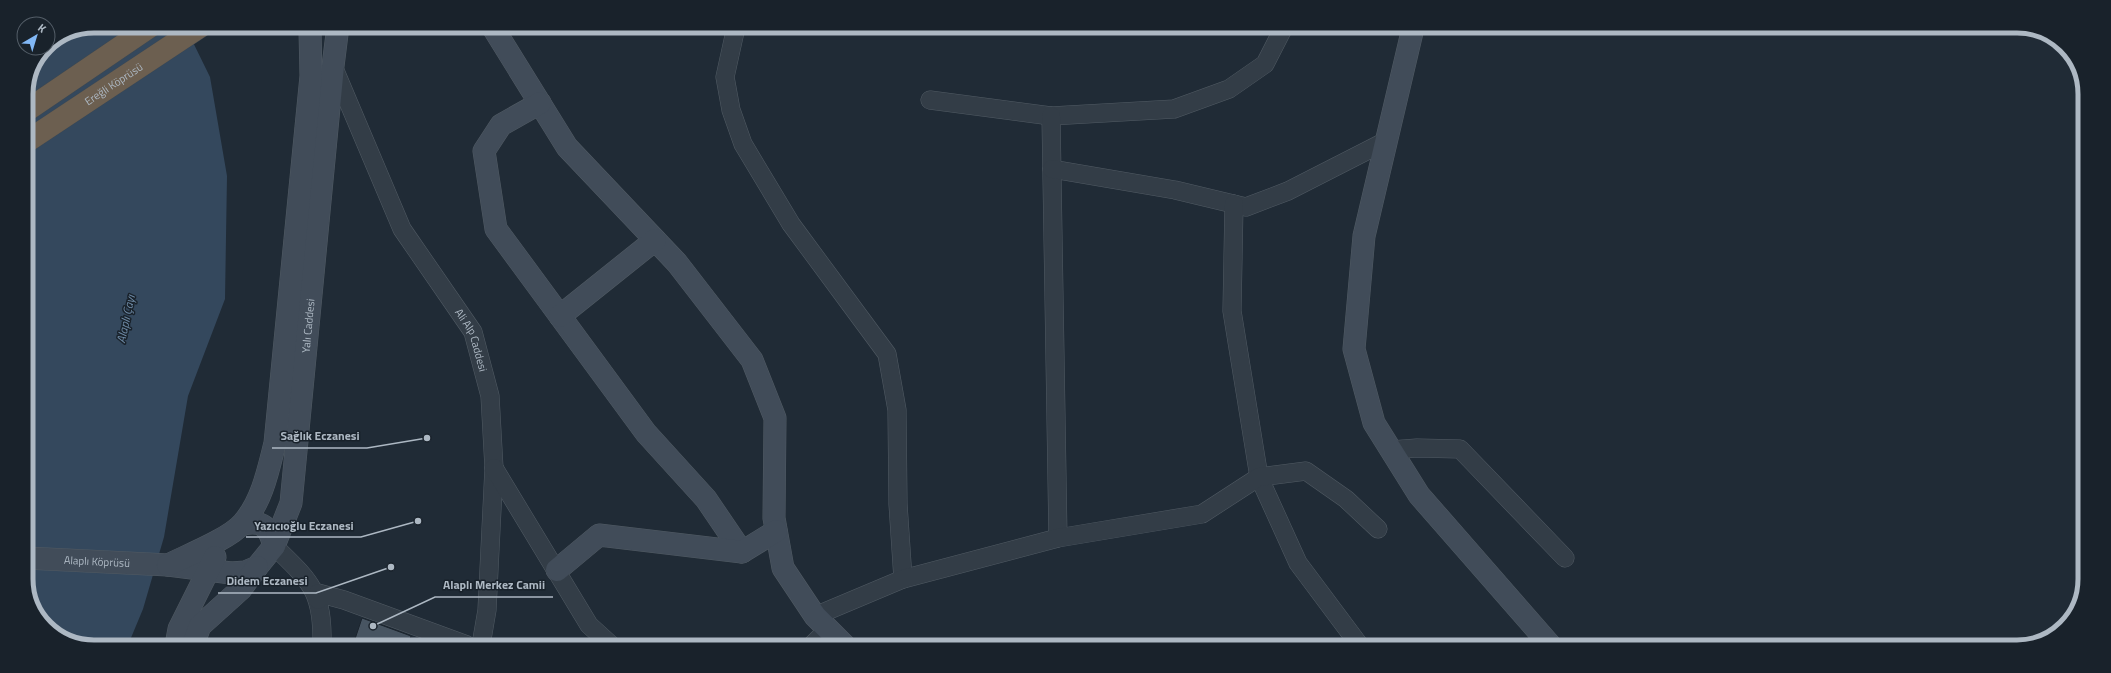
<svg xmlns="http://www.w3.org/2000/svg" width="2111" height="673" font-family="'Titillium Web',sans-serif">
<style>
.water{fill:#34485d}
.building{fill:#485562;stroke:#1b242d}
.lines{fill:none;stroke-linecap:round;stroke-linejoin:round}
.street-casing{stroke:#515b64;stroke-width:19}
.secondary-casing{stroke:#515b64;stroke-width:23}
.highway-casing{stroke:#3e4851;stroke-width:23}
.street{stroke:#333d47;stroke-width:18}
.secondary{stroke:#414c59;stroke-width:22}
.highway{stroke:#6c5f50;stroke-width:22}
.labels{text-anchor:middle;stroke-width:3;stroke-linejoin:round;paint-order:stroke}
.street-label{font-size:11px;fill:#adb8c3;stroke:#19222b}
.water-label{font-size:12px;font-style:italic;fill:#6f8ba7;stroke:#19222b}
.rim{fill:none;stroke:#adb8c3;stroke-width:5}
.leader{fill:none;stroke:#adb8c3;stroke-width:1.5}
.callout-dot{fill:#adb8c3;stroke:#19222b;stroke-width:1.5}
.callout-label{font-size:12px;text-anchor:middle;font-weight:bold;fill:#adb8c3;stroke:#19222b;stroke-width:3;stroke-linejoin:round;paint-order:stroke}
</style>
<rect width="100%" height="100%" fill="#202b36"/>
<!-- water -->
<path class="water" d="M94,26H185L210,77L227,176L225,299L188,396L164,537L143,609L128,645H76L40,621L26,584V93L31,68L44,48H48V44L68,31Z"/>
<!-- building -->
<path class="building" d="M362,618L411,636L408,645H353Z"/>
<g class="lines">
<!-- street casing -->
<g class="street-casing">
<g id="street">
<path d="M736,27L725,77L731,110L743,144L791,224L887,354L897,410L898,504L903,579"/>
<path id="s1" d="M333,66L402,229L473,332L490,396L494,468L487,610L481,645"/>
<path d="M930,100L1051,116L1174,109L1229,89L1265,64L1284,27"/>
<path d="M1051,116L1058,538"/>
<path d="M1052,169L1175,190L1246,207L1288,191L1386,141"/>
<path d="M1234,204L1232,311L1259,477L1298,563L1360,646"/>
<path d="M1391,450L1417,448L1460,449L1565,558"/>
<path d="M494,468L589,625L611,645"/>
<path d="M274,546C311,582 323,591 322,645"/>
<path d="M318,600V593L344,600L467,645"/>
<path d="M815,616L903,579L1058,538L1202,514L1259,477L1306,471L1346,499L1378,529"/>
<path d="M811,646L828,629"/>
</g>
</g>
<!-- secondary casing -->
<g class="secondary-casing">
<g id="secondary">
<path d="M492,26L567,147L677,263L752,360L775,418L774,518L783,568L815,616L845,646"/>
<path d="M1413,28L1364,236L1354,349L1374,423L1419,495L1551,646"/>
<path d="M540,103L501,125L484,151L496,229L646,433L706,499L742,552"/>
<path d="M560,316L655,240"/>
<path d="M243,524C263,520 269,527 274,546"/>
<path id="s2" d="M26,558L168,565L231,573L245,572L257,567L274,546L291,503L333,66L338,26"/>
<path d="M168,565C188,555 229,539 243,523C262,501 268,471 275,443L311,76L310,30L308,26"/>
<path d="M557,570L599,535L742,552L776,531"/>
<path d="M176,645L179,629L215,557"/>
<path d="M193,645L200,626L241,589L257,567"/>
</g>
</g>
<!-- highway casing -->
<g class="highway-casing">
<g id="highway">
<path d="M26,111L151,26"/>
<path id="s3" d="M26,142L201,26"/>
</g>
</g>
<!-- street -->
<use href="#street" class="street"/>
<!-- secondary -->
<use href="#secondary" class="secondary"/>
<!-- highway -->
<use href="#highway" class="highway"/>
</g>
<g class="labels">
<!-- street labels -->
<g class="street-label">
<text dy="4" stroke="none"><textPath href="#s3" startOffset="105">Ereğli Köprüsü</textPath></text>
<text dy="4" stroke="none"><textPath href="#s2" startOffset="484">Yalı Caddesi</textPath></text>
<text dy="4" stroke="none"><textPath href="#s1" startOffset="309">Ali Alp Caddesi</textPath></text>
<text dy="4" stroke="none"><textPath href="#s2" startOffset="71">Alaplı Köprüsü</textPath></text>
</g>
<!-- water labels -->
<g class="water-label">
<text transform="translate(126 319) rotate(-78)" y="4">Alaplı Çayı</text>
</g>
</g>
<!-- crop -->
<path d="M0 0H2111V673H0ZM94 33H2017A61 61 0 0 1 2078 94V579A61 61 0 0 1 2017 640H94A61 61 0 0 1 33 579V94A61 61 0 0 1 94 33Z" fill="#19222b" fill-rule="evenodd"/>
<path class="rim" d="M94 33H2017A61 61 0 0 1 2078 94V579A61 61 0 0 1 2017 640H94A61 61 0 0 1 33 579V94A61 61 0 0 1 94 33Z"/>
<!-- callouts -->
<path class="leader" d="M427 438L367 448H272M418 521L361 537H246M391 567L316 593H218M373 626L435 597H553"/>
<g class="callout-dot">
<circle cx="427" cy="438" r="4"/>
<circle cx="418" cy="521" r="4"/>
<circle cx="391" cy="567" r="4"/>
<circle cx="373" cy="626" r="4"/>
</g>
<g class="callout-label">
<text x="320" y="440">Sağlık Eczanesi</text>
<text x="304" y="530">Yazıcıoğlu Eczanesi</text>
<text x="267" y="585">Didem Eczanesi</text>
<text x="494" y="589">Alaplı Merkez Camii</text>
</g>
<!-- north arrow -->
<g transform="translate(36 36) rotate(38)"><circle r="19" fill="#19222b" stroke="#545e68"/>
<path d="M0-3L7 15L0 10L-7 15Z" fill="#81b7f5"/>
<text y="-6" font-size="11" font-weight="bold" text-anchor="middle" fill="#adb8c3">K</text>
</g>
</svg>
